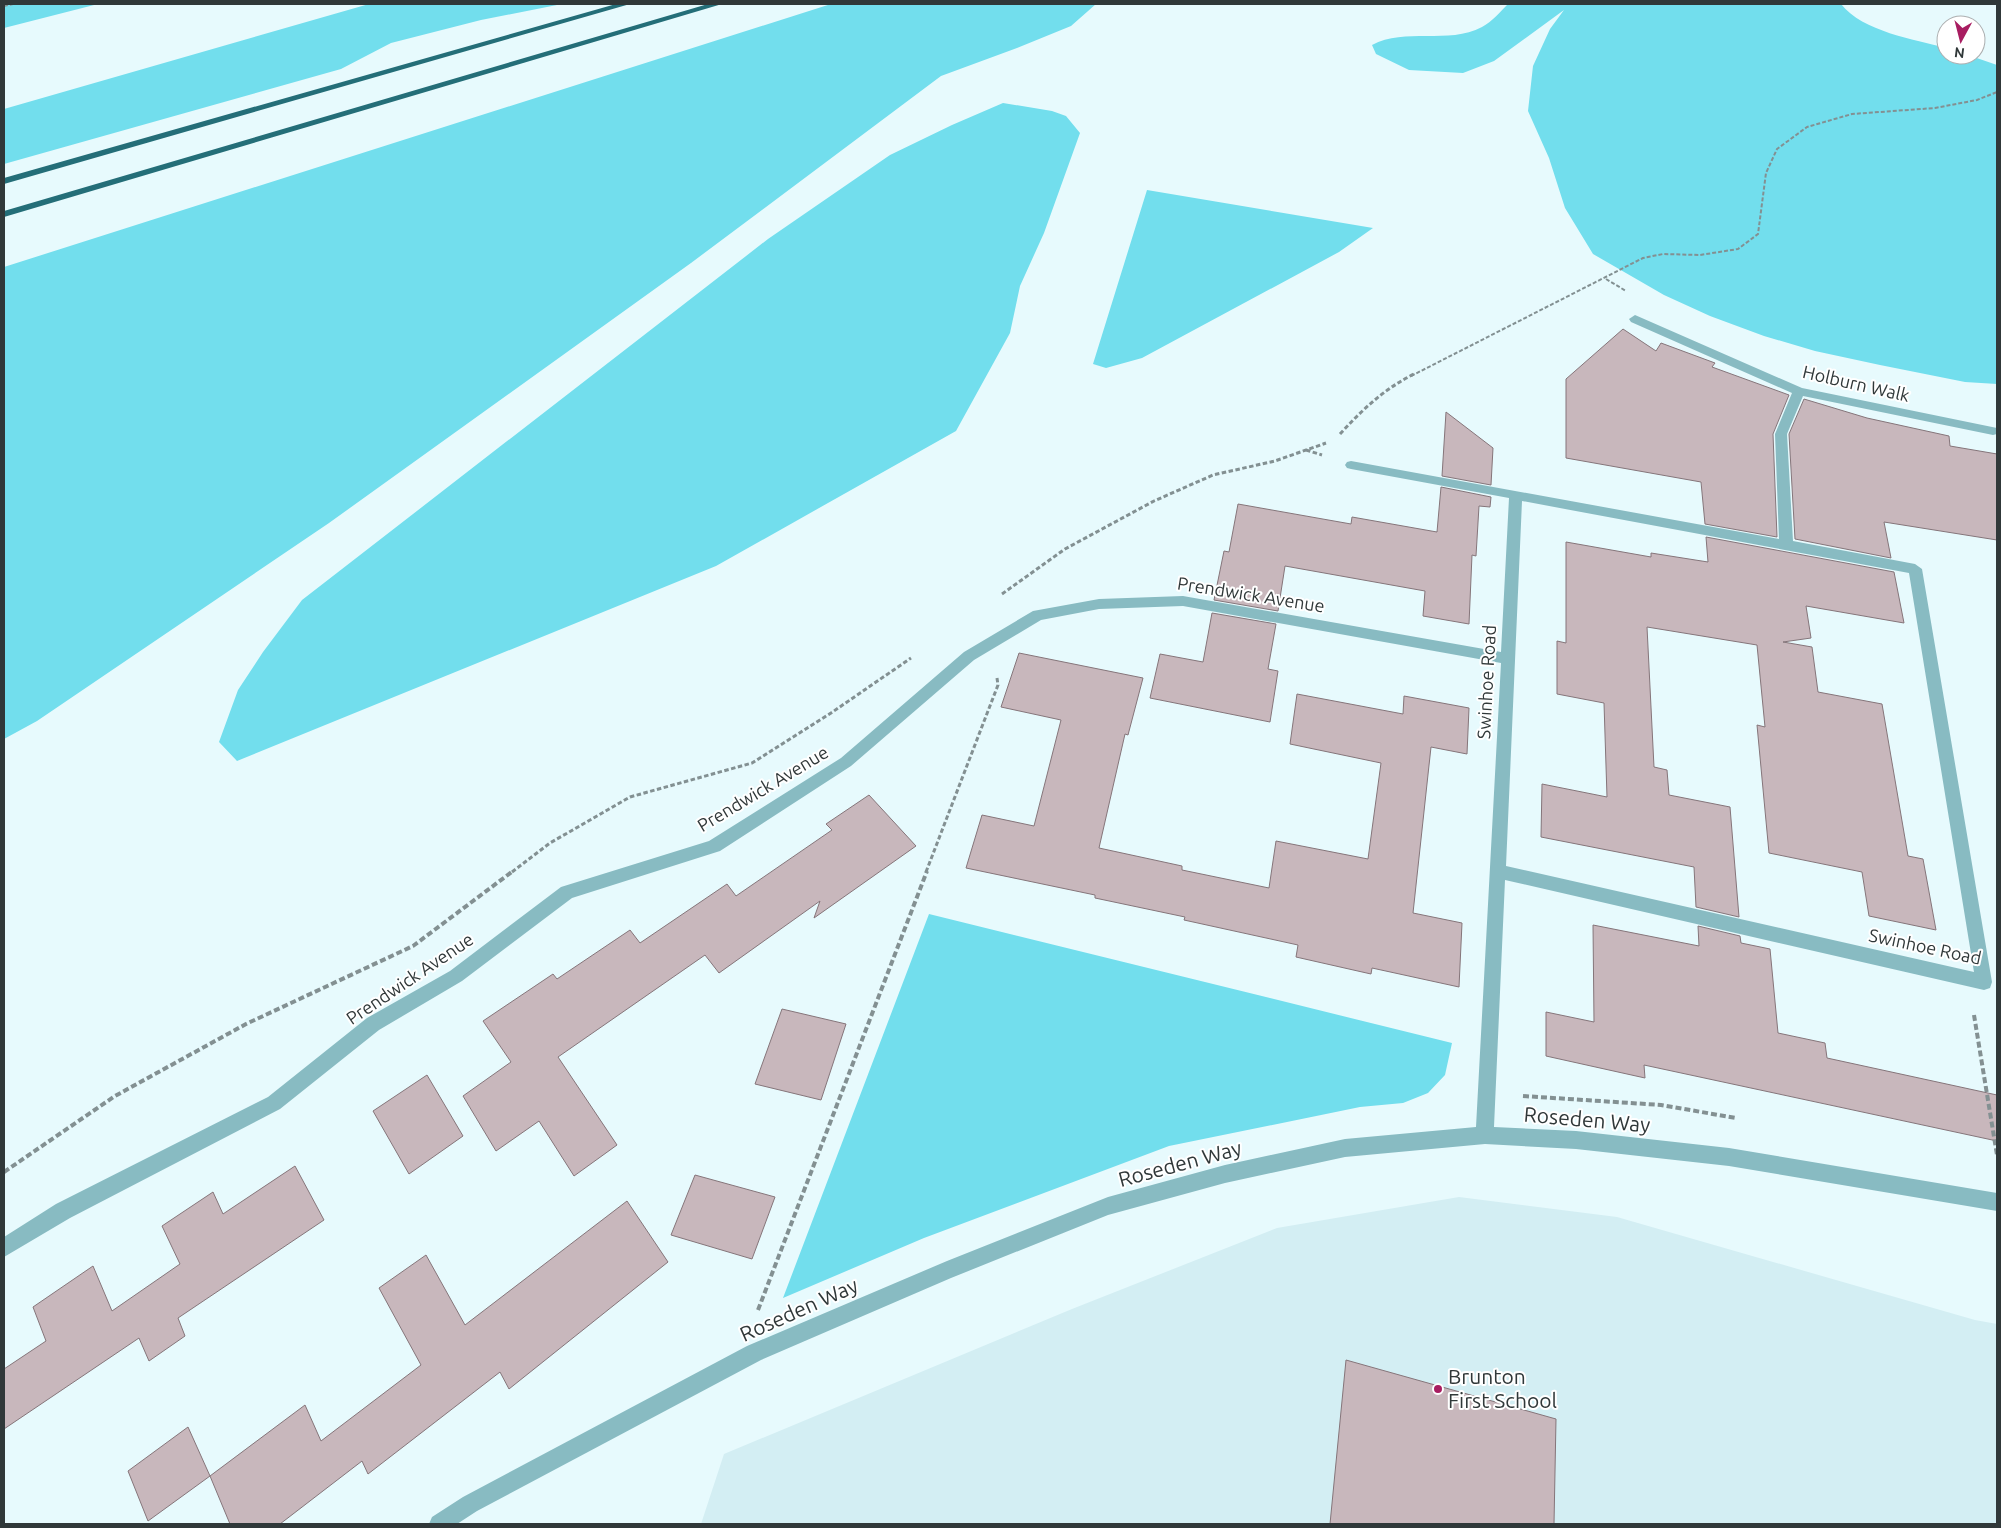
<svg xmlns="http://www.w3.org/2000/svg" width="2001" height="1528" font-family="Ubuntu,sans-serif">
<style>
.built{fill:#d3eef3}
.green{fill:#72deed}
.building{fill:#c8b7bc;stroke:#85757a}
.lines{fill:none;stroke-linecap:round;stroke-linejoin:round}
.path-far2{stroke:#839092;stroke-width:2;stroke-dasharray:4 2;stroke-linecap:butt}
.path-far1{stroke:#839092;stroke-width:3;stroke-dasharray:4.5 2.5;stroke-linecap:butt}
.path{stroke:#839092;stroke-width:4;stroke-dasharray:6 3;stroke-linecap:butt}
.minor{fill:#88bbc2;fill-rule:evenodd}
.highway{fill:#246e78;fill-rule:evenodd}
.poi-dot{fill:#a81d61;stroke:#fff;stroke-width:2}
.labels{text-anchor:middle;stroke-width:4;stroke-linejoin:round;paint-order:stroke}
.street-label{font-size:18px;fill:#303839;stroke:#fff}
.near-street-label{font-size:21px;fill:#303839;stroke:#fff}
.near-poi-label{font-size:21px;fill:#303839;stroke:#fff;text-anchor:start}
</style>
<rect width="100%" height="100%" fill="#e7fafd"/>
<!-- built -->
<path class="built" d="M1459,1197L1617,1217L1975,1320L1997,1324V1524H701L724,1454L1072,1309L1277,1228Z"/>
<!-- green -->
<path class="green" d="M4,4H98L4,28Z
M369,4H562L481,20L391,43L341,69L4,164V109Z
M831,4H1096L1071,26L1017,48L941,76L691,263L329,523L37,721L4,739V267Z
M1508,4H1841C1863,32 1914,39 1946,48V55H1968L1997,65V384L1965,382L1880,365L1815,351L1764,336L1710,316L1664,295L1593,254L1565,208L1549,158L1528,111L1533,66L1550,29L1564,10L1494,61L1463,73L1409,70L1376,54L1372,45C1405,27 1448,45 1482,27C1492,22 1501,11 1508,4Z
M1003,103L1052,111L1066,116L1080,133L1044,233L1020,286L1010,333L956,431L716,566L237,761L219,742L238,690L263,652L302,600L768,239L890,155L952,125Z
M1147,190L1373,228L1339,252L1142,358L1106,368L1093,364Z
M929,914L1452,1043L1445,1075L1428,1093L1403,1103L1360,1107L1169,1146L924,1238L783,1298Z"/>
<!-- building -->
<path class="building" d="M1623,329L1656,351L1661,343L1715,363L1712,367L1789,395L1773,434L1777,537L1705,524L1701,482L1566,458V379Z
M1804,399L1867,418L1949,436L1950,446L1997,454V540L1884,522L1891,558L1795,539L1789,434Z
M1446,412L1493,448L1491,485L1442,476Z
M1441,487L1491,497L1490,507L1479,506L1476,556L1472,555L1469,624L1423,616L1425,591L1285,566L1278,611L1214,600L1224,551L1229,552L1238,504L1351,524L1352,517L1437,532Z
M1706,537L1894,572L1904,623L1806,606L1811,638L1783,642L1812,647L1818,692L1882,704L1908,856L1923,859L1936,930L1869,916L1862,872L1769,853L1757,725L1765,727L1757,645L1647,627L1654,767L1667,770L1669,795L1730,807L1739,917L1696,907L1694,867L1541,837L1542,784L1607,797L1604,703L1557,694V641L1566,643V542L1651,557V553L1708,562Z
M1212,613L1276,624L1268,669L1278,671L1270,722L1150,698L1160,654L1203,662Z
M1019,653L1143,678L1128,735L1125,734L1099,848L1182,866V870L1269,888L1276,841L1368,859L1381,763L1290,744L1297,694L1403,714L1404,696L1469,708L1467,754L1431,747L1413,913L1462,923L1459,987L1372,968L1371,974L1296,957L1298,945L1184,920L1185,917L1095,898V895L966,868L982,815L1034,826L1061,720L1001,707Z
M869,795L916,846L814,918L820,901L719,973L705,955L558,1057L617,1145L574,1176L539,1121L496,1151L463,1096L511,1062L483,1021L553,974L557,979L630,930L640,943L727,884L736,896L832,830L826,824Z
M1593,925L1699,946L1698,926L1740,936L1741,943L1770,949L1778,1033L1825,1043L1827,1058L1997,1095V1141L1644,1065L1645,1078L1546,1056V1012L1594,1022Z
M782,1009L846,1024L821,1100L755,1084Z
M427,1075L463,1136L409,1174L373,1111Z
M295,1166L324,1220L178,1318L185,1336L149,1361L139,1338L4,1429V1369L46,1341L33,1307L93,1266L112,1311L180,1264L162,1226L213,1192L223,1214Z
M695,1175L775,1197L752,1259L671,1235Z
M627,1201L668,1262L509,1389L500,1372L368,1474L362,1461L280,1524H230L210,1476L305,1405L321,1441L421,1365L379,1288L426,1255L465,1325Z
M1346,1360L1556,1419L1554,1524H1330Z
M188,1427L210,1476L148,1521L128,1471Z"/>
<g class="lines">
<!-- path-far2 -->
<path class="path-far2" d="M4,6L13,4
M1606,279L1626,291
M1411,376L1643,258L1663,254L1700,255L1738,249L1758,234L1766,173L1777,149L1807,127L1852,114L1935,108L1977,100L1997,92"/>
<!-- path-far1 -->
<path class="path-far1" d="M1340,434C1362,410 1384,389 1414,374
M1306,450L1322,455
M1002,594L1065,549L1154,501L1213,475L1275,461L1326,443
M512,872L550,843L630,797L752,763L831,713L911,658
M926,872L998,685L997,678"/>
<!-- path -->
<path class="path" d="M1974,1015L1997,1155
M1523,1096L1661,1105L1736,1118
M4,1172L115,1096L246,1024L413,946L513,871
M758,1310L927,871"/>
<!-- minor -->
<path class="minor" d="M1635,315L1802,388L1997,428V434L1993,435L1803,396L1787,434L1793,541L1915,564L1922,569L1992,982L1990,988L1984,990L1505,880L1494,1127L1576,1131L1729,1148L1997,1193V1211L1729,1166L1576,1149L1485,1144L1345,1157L1225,1183L1108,1215L951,1278L761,1360L477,1511L457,1524H429L432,1517L463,1497L747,1346L947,1261L1108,1197L1225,1165L1345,1139L1476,1127L1501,663L1183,606L1099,609L1041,620L974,660L851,766L720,851L572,898L462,981L379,1030L280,1109L70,1218L4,1257V1237L56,1204L268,1097L367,1018L450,971L561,887L709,841L841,758L964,652L1033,611L1099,599L1183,596L1501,652L1509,498L1351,469L1347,468L1345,465L1347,462L1351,461L1779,539L1775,434L1792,393L1631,322L1629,319ZM1522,501L1909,573L1974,972L1506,866Z"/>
<!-- highway -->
<path class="highway" d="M616,4H630L4,184V178Z
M708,4H722L4,217V211Z"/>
</g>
<!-- markers -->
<circle class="poi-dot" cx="1438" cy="1389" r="5"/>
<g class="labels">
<!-- street labels -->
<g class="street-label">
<text transform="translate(1856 384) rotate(13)" y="6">Holburn Walk</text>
<text transform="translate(1251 595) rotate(9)" y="6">Prendwick Avenue</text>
<text transform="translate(1487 682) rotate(-87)" y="6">Swinhoe Road</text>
<text transform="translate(763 789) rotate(-31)" y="6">Prendwick Avenue</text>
<text transform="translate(1925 947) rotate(12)" y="6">Swinhoe Road</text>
<text transform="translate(410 979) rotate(-34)" y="6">Prendwick Avenue</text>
</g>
<!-- near-street labels -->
<g class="near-street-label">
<text transform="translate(1587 1120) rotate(5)" y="7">Roseden Way</text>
<text transform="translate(1180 1164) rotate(-15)" y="7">Roseden Way</text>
<text transform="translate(799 1310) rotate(-24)" y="7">Roseden Way</text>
</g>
<!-- near-poi labels -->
<g class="near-poi-label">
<text x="1448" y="1384">Brunton<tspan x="1448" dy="24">First School</tspan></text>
</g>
</g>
<!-- border -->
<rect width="2001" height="1528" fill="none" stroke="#303839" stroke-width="10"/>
<!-- north arrow -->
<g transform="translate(1961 40) rotate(187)"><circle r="24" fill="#ffffff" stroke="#acafb0"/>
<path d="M0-4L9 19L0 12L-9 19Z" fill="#a81d61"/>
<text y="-8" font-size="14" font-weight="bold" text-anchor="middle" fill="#303839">N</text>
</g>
</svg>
